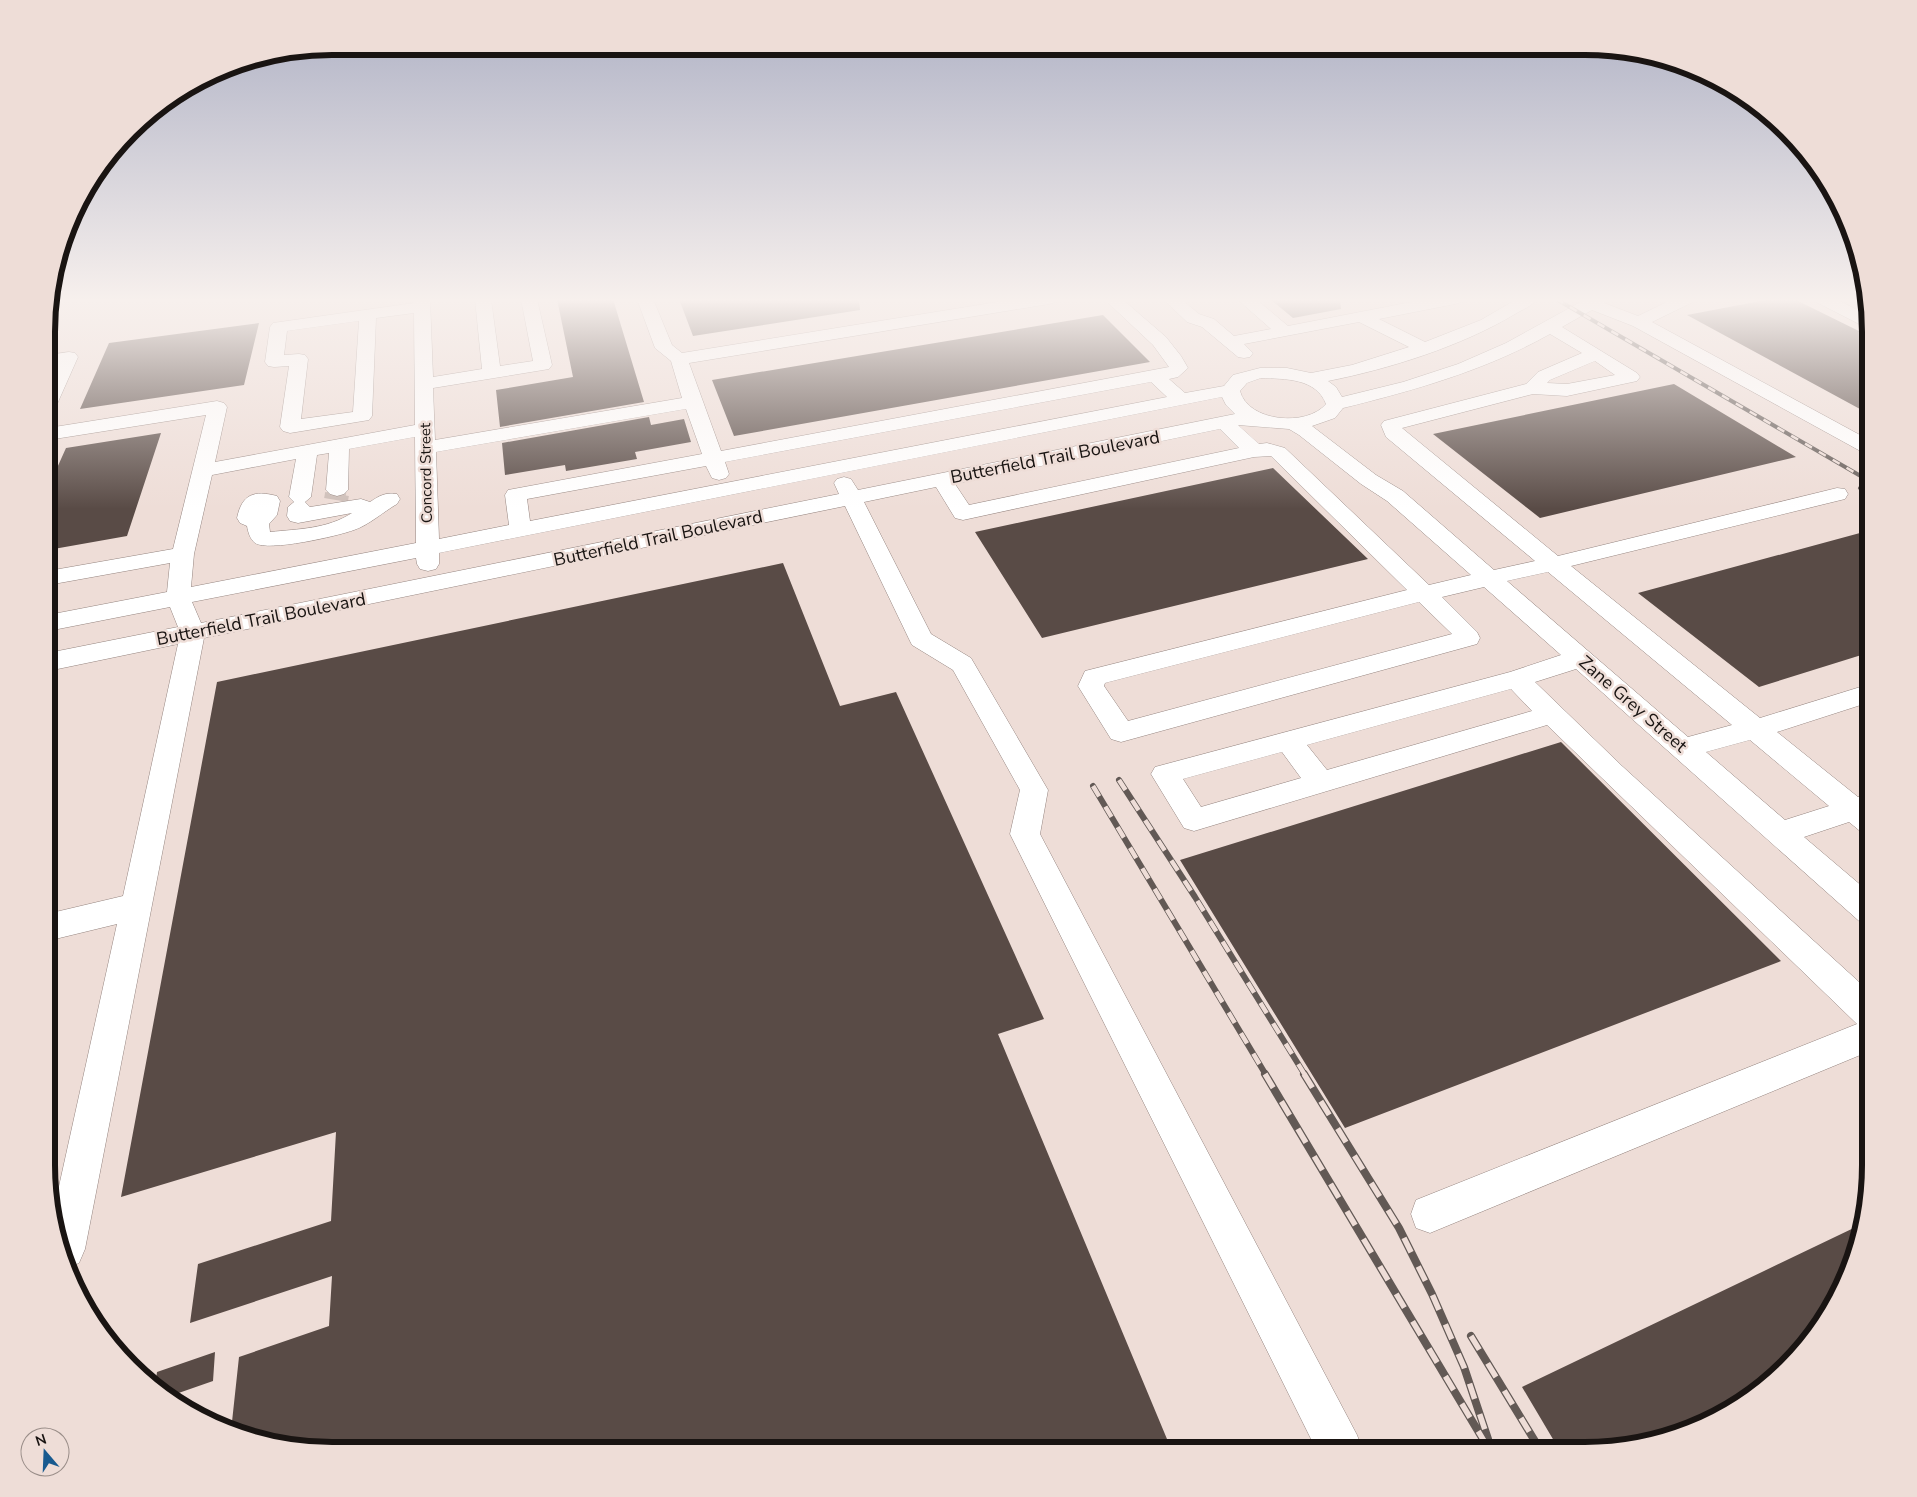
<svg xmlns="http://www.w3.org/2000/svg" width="1917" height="1497" font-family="'Nunito Sans',sans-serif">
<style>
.building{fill:#594b46}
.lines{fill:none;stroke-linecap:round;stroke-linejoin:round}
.minor-tunnel-far1{stroke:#cebfb9;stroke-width:19;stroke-dasharray:19 9;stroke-linecap:butt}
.minor-tunnel{stroke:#cebfb9;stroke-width:24;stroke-dasharray:24 12;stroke-linecap:butt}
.minor-casing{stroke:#958580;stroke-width:1}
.minor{fill:#fff;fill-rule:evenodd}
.rail-far2-casing{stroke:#625955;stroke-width:4}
.rail-far1-casing{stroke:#625955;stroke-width:6}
.rail-casing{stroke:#625955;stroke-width:8}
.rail-far2{stroke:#eeddd7;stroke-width:2.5;stroke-dasharray:8;stroke-linecap:butt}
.rail-far1{stroke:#eeddd7;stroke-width:4.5;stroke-dasharray:12;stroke-linecap:butt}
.rail{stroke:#eeddd7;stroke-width:5.5;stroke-dasharray:16;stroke-linecap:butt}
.labels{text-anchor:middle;stroke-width:5;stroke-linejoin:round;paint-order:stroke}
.far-street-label{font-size:15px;fill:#191412;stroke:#eeddd7}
.street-label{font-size:18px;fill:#191412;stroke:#eeddd7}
.rim{fill:none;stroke:#191412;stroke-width:6}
</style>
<rect width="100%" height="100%" fill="#eeddd7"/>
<!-- building -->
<path class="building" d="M557,299H613L644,402L500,427L496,390L573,377Z
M679,299H859L860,310L693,336Z
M1270,299H1340L1341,309L1293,318Z
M1771,299H1794L1871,337V415L1687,315Z
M1103,315L1150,362L734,436L712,380Z
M259,323L244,385L80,409L109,343Z
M1674,384L1796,457L1540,518L1433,434Z
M649,417L651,425L684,419L691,442L635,452L637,459L566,471L565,465L505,475L502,443Z
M161,433L127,536L48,550V488L66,448Z
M1273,468L1368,559L1042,638L975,532Z
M1871,530V652L1759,687L1638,593Z
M783,563L840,706L896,692L1044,1019L998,1034L1172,1451L314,1450L231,1431L239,1357L329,1326L332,1276L190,1323L198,1264L331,1221L336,1132L121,1197L217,682Z
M1561,742L1781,961L1345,1128L1180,860Z
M1860,1225L1849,1274L1800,1353L1759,1392L1694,1429L1585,1451H1560L1522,1387Z
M215,1352L213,1381L170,1396L155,1387L157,1372Z"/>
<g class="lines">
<!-- minor-tunnel-far1 -->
<path class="minor-tunnel-far1" d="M336,496L337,490"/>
<!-- minor-tunnel -->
<path class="minor-tunnel" d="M336,500L337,494"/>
<!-- minor casing -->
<g class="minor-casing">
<path id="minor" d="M414,299H430L433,377L482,369L475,299H491L500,366L533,361L521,299H537L552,365L549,369L543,370L433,388L435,440L682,398L671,361L655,348L637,299H653L672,345L682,353L1016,299H1057L1055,302L1049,304L689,363L721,451L1169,367L1153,345L1104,299H1122L1166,337L1181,356L1188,368L1178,377L1169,379L1185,393L1224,386L1233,375L1260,368H1287L1311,373L1352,365L1409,347L1359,322L1244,344L1253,353L1250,357L1244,358L1238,357L1202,327L1187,322L1163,299H1181L1199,314L1214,319L1234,336L1271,329L1237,299H1256L1288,326L1427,299H1463L1461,302L1455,304L1379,319L1425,342L1481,320L1517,299H1537C1532,306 1522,310 1515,314C1462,346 1389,369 1328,381L1336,387L1342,397L1403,382L1458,364L1506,343L1586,299H1607L1604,303L1638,316L1673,299H1695L1693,302L1652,322L1871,441V455L1864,453L1633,326L1592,310L1562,327L1637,373L1640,377L1637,381L1567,396L1533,394L1402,428L1558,556L1837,488L1845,489L1848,494L1845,499L1571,566L1760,718L1870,684V702L1777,732L1858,797L1867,794L1870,795V834L1860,831L1849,822L1804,837L1870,893V925L1859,921L1576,669L1535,682L1622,766L1870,992V1051L1430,1233L1416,1228L1411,1214L1416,1200L1857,1024L1547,725L1194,831L1184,828L1151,774L1155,767L1510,672L1561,655L1484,587L1442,597L1477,632L1480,638L1477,644L1121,742L1111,739L1078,686L1085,671L1407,590L1271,456L1254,457L963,520L955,518L936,487L864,502L931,634L971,658L1048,790L1040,834L1357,1435L1363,1451H1317L1010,834L1020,790L953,670L912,645L909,639L845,506L204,638L85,1249L79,1263L69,1267L54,1209L117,924L47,941V914L123,896L178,644L48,671V653L178,627L170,607L48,631V615L167,592L170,563L48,585V571L173,549L206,415L48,440V428L217,401L224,403L227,407L215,462L415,425L414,313L376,318L372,416L369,420L290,433L283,431L280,427L289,366L274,367L268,366L265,362L270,327L273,323L414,303ZM359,321L353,412L301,419L308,359L305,355L299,354L284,355L287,331ZM1550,334L1582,353L1538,372L1526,384L1384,421L1381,425L1386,437L1535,561L1494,570L1403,491L1376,475L1312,426L1335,418L1343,408C1415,390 1484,371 1550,334ZM1595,361L1615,375L1567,384L1547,383L1550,380ZM1261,378C1285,379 1316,378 1326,404C1307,427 1248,422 1240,391L1247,383ZM1151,382L1167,397L530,521L527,499L706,466L712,478L719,480L726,478L729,474L725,462ZM1222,397L1226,405L1235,414L858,490L851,479L844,477L837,479L834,483L839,494L201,623L192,602L416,558L417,564L420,569L428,571L436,569L439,564V553ZM686,409L702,454L508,490L505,495L509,525L439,539L436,452ZM1238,425L1289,429L1299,435L1361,484L1387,501L1471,575L1429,585L1285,448L1267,443L1259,444ZM1220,429L1239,448L969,505L955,484ZM415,437L416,543L191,587L194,554L212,475L296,459L289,497L294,502L288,507L287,516L290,521L298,523L352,513C327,529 299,529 270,532L269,524L277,515L280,501L277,496C254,490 242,494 237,518L240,523L247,526C248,532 250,539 255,543C268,552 338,536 354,530C369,525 383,512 397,504L400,499L397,494C385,492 379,496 370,502L361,499L310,507L305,502L311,497L317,455L329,453L326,490L330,494L337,496L344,494L348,490L349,449ZM1548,572L1732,725L1688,737L1507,581ZM1419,602L1452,634L1128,721L1104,686L1105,683ZM1511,689L1532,711L1327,770L1307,745ZM1750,740L1829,806L1785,820L1706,752ZM1282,752L1301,778L1201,807L1183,779Z
M1814,299H1836L1867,315L1870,327L1863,326L1816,302Z
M69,352L75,353L78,357L58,402L56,406L49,408V382L57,364L49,365V355Z"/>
</g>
<!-- minor -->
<use href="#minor" class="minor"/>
<!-- rail-far2 casing -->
<g class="rail-far2-casing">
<path id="rail-far2" d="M1556,299L1871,482
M1860,488L1871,495"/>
</g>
<!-- rail-far1 casing -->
<g class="rail-far1-casing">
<path id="rail-far1" d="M1119,780L1195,897L1305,1075
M1093,786L1266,1075"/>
</g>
<!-- rail casing -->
<g class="rail-casing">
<path id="rail" d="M1265,1074L1490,1451
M1304,1074L1399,1228L1432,1294L1464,1367L1488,1439
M1471,1336L1541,1451"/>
</g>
<!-- rail-far2 -->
<use href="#rail-far2" class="rail-far2"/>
<!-- rail-far1 -->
<use href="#rail-far1" class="rail-far1"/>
<!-- rail -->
<use href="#rail" class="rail"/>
</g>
<!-- sky -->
<linearGradient id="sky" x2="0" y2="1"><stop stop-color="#adb0c4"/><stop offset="0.59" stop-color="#f7f0ed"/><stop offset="1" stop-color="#f7f0ed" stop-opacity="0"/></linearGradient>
<rect width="1917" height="509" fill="url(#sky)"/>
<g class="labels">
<!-- far-street labels -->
<g class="far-street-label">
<text transform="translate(426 473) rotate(-91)" y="5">Concord Street</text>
</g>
<!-- street labels -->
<g class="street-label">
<text transform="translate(1055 457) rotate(-11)" y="6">Butterfield Trail Boulevard</text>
<text transform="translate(658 538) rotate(-12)" y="6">Butterfield Trail Boulevard</text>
<text transform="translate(261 619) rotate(-11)" y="6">Butterfield Trail Boulevard</text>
<text transform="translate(1633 704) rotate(41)" y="6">Zane Grey Street</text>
</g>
</g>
<!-- crop -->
<path d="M0 0H1917V1497H0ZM332 55H1585A277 277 0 0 1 1862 332V1165A277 277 0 0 1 1585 1442H332A277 277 0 0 1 55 1165V332A277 277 0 0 1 332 55Z" fill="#eeddd7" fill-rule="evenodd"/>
<path class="rim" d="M332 55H1585A277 277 0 0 1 1862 332V1165A277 277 0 0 1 1585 1442H332A277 277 0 0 1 55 1165V332A277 277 0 0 1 332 55Z"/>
<!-- north arrow -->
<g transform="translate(45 1452) rotate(341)"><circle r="24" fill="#eeddd7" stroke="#998d88"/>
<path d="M0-4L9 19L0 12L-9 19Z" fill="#185a8f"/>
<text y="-8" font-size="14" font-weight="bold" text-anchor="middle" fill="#191412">N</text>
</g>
</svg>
